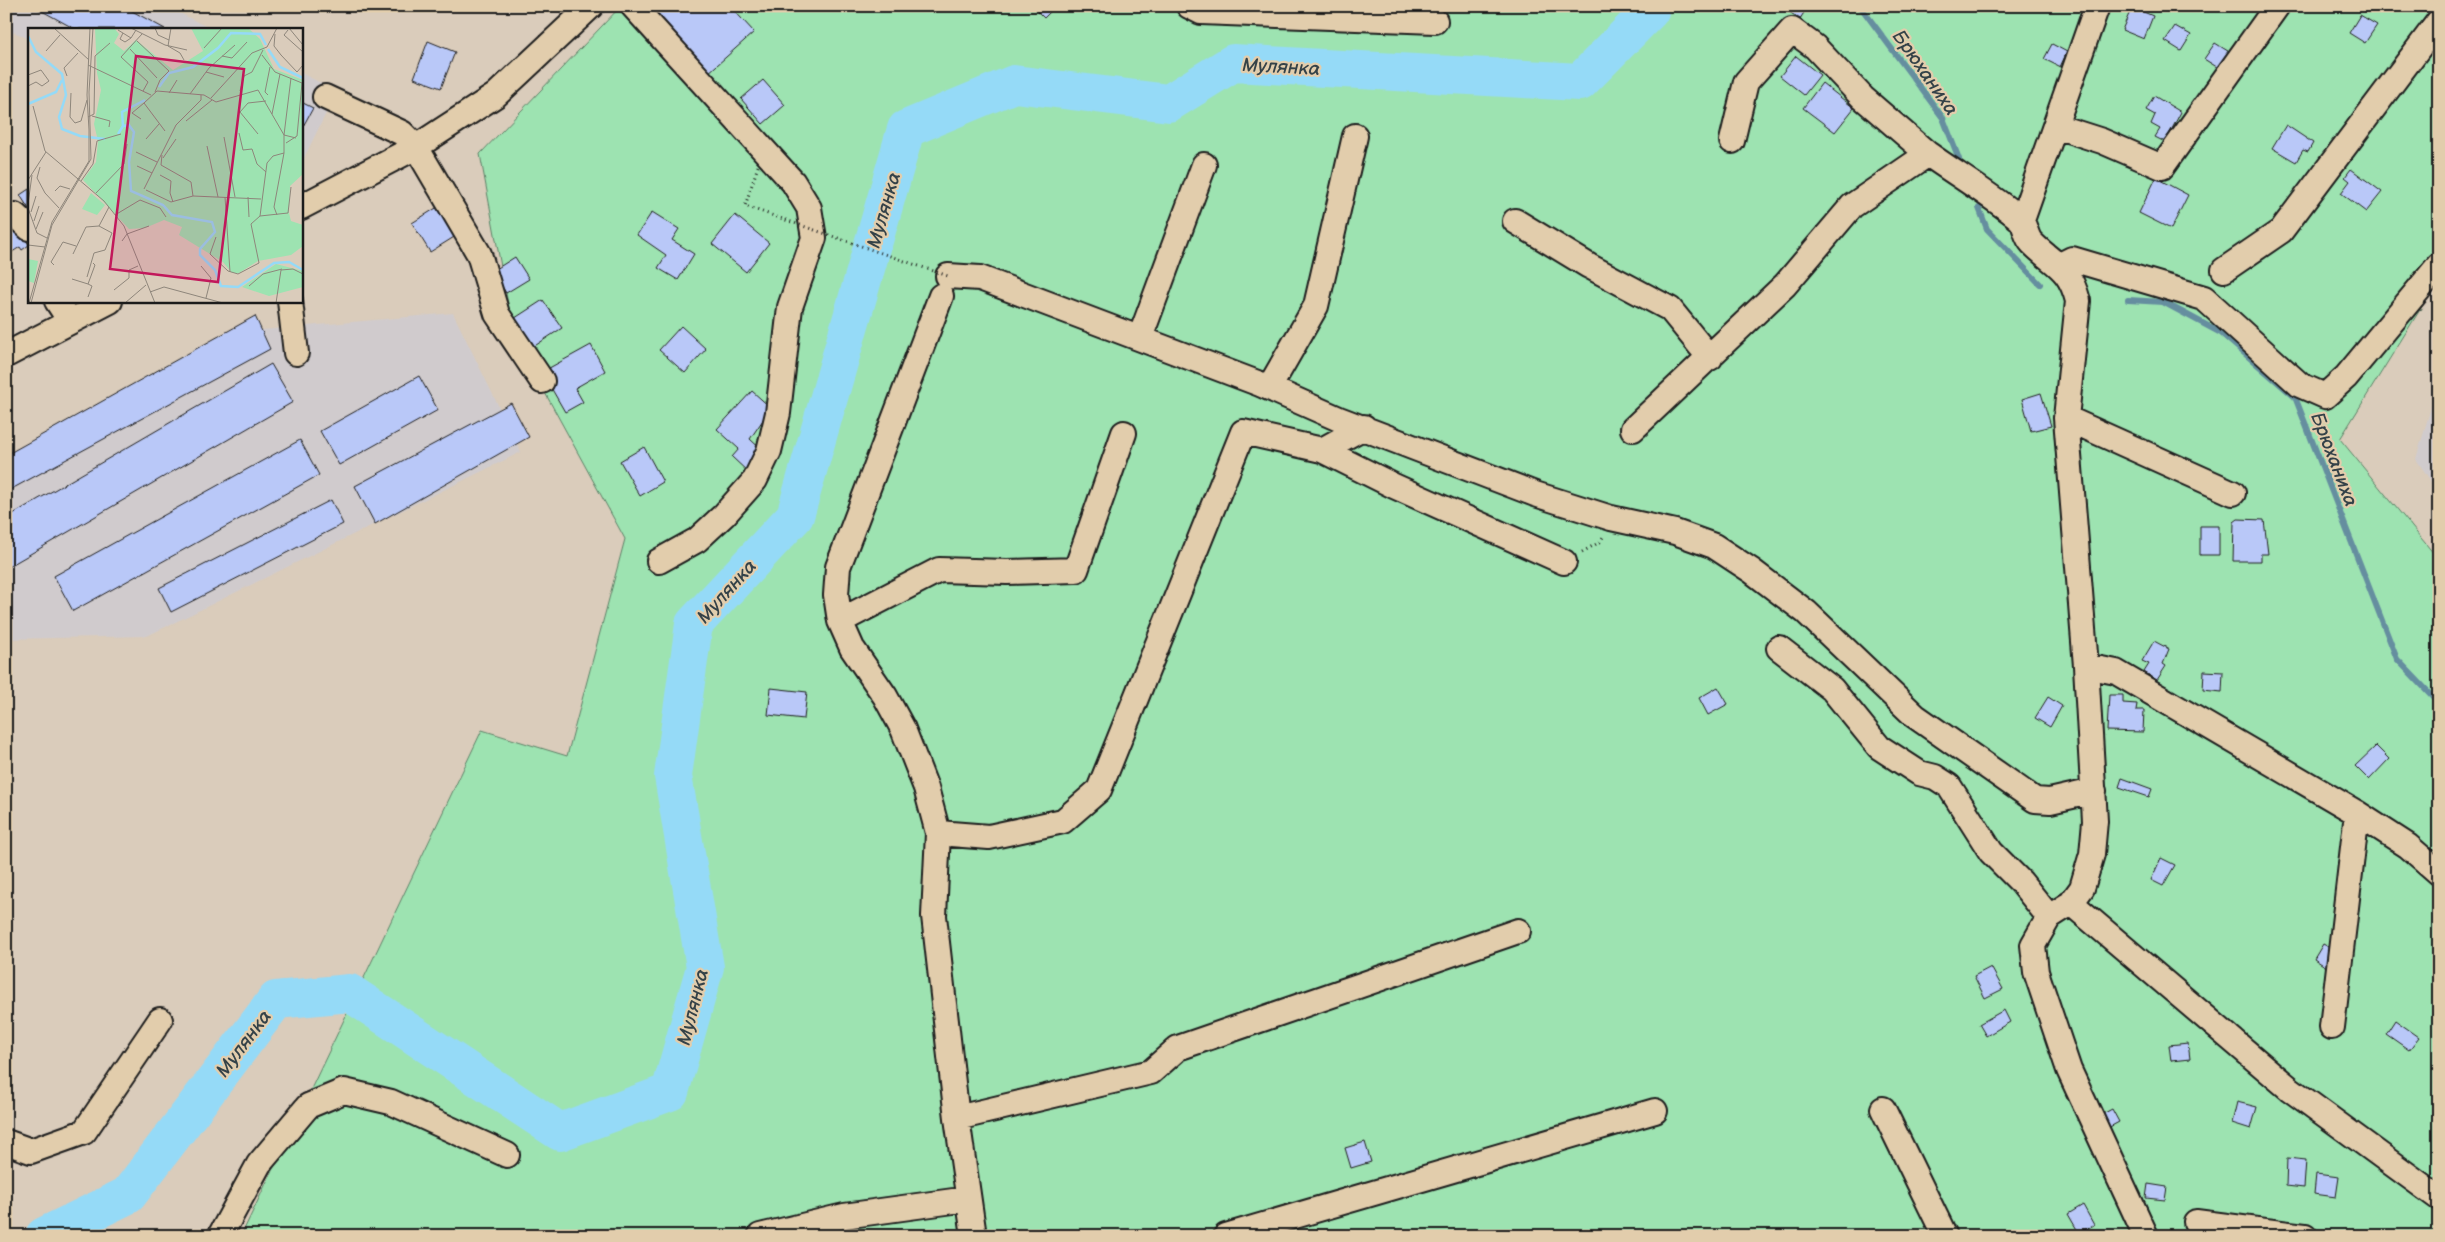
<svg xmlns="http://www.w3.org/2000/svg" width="2445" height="1242" font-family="'Balsamiq Sans',sans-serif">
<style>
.built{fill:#d0cbcd}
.green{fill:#9de3b1;stroke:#5c8066}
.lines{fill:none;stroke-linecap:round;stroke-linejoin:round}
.stream{stroke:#658e9f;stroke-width:6}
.river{stroke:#95daf7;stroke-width:38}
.building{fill:#b9c8f8;stroke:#1c1c1c}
.minor-casing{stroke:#1c1c1c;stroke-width:28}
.path{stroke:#1c1c1c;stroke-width:3;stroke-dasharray:1 4;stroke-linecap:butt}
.minor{stroke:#e2cdac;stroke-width:24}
.path-bridge{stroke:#1c1c1c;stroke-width:3;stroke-dasharray:1 4;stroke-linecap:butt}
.labels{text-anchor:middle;stroke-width:4.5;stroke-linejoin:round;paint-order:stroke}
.water-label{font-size:19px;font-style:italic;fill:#344248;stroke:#e2cdac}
.inset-river{fill:none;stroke:#95daf7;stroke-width:2.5}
.inset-road{fill:none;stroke:#8e867b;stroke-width:1}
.view{fill:#c2185b;fill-opacity:0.15;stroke:#c2185b;stroke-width:2.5}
.inset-edge{fill:none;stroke:#1c1c1c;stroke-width:2.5}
</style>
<rect width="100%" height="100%" fill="#daccbb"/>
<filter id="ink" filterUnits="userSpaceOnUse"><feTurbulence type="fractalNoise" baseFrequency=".02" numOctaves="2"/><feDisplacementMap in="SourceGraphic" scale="10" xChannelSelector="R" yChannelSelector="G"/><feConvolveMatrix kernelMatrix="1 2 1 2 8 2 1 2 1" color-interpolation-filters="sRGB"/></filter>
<g filter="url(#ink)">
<!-- built -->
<path class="built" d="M6,6H166L211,29H29V39L14,32L6,46Z
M301,73L337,91L301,164Z
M453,313L521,452L147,636L6,639V458L239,332Z
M2439,380V493L2416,459Z"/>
<!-- green -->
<path class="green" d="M621,6H2439V279L2340,439L2439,560V1236H241L482,730L567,756L625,539L514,336L480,154Z"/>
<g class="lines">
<!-- stream -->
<path class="stream" d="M1860,6L1943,118L1959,159
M1979,208L1987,229L2040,284
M2128,300L2163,302L2221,333L2295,397L2397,659L2439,703"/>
<!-- river -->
<path class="river" d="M44,1236L128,1195L276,1000L350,993L560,1132L670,1092L705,967L673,776L694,624L795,516L906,129L1014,84L1169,103L1233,63L1580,82L1650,11L1649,6"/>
</g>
<!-- building -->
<path class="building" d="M33,6H123L165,29H75Z
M647,6H730L754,32L707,74Z
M1032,6H1056L1044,18Z
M1780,6H1808L1800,19Z
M2132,7L2153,16L2144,39L2122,30Z
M2360,15L2377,25L2365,43L2349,33Z
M2175,26L2191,35L2181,51L2165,41Z
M428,41L455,52L441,88L414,78Z
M2215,43L2231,53L2220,69L2204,59Z
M2052,44L2067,52L2060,67L2044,59Z
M1796,56L1820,75L1804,95L1780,76Z
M763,80L785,105L763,124L741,99Z
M1822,83L1854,108L1835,132L1803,108Z
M2154,96L2181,112L2165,142L2155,137L2160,129L2151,124L2155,115L2146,110Z
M301,102L313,108L301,130Z
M2286,125L2313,143L2308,152L2303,150L2296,162L2272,148Z
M2351,169L2382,192L2366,212L2341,193L2350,181L2345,177Z
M2156,178L2188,195L2171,229L2139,213Z
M29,189V209L20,195Z
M441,205L459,234L430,252L412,223Z
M652,212L679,229L672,240L694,254L678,280L658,268L666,255L637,235Z
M735,215L769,243L746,272L712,244Z
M16,223L29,245L22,250L20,247L6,256V232Z
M515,257L529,279L506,293L493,271Z
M543,300L562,328L530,349L512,320Z
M255,316L270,349L6,492V455Z
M681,326L706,349L685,373L659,350Z
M591,345L605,371L575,388L583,402L565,412L542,372Z
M271,364L293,402L6,568V518Z
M419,376L438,410L339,465L320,431Z
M752,391L771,408L750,439L766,454L749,473L732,457L739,449L717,429Z
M2041,393L2051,426L2031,431L2022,399Z
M511,403L529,437L375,524L355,486Z
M300,440L319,475L73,611L54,576Z
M644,447L663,482L640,496L620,461Z
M331,500L343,524L171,612L159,588Z
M2238,519L2264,520L2268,554H2261V561H2233L2234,522Z
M2200,526H2219V555H2200Z
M2154,641L2169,649L2163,664L2166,666L2157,680L2144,672L2149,664L2142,661Z
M2204,671L2223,672L2222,692L2203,690Z
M1718,687L1728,704L1708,715L1699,698Z
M771,688L807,692L804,719L768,715Z
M2109,695H2123V703L2137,704L2136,710H2144L2143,732L2107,731Z
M2048,697L2062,706L2050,727L2035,718Z
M2376,746L2389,759L2369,780L2355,766Z
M2122,778L2152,789L2149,797L2119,787Z
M2161,858L2175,865L2163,886L2151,880Z
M2323,944L2334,950L2328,968L2314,959Z
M1991,967L2003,989L1985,998L1974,976Z
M2004,1010L2010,1022L1986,1036L1979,1024Z
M2395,1020L2419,1037L2409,1050L2386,1034Z
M2188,1043L2190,1059L2171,1061L2169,1045Z
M2237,1102L2257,1107L2251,1129L2232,1123Z
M2112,1109L2119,1122L2106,1129L2099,1116Z
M1365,1142L1371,1162L1351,1168L1345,1148Z
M2287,1158L2306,1160L2304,1188L2286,1186Z
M2316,1174L2339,1177L2336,1197L2314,1194Z
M2148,1184L2167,1187L2165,1200L2146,1198Z
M2083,1205L2094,1225L2079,1233L2068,1214Z"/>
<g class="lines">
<!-- minor casing -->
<g class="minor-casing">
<path id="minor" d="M633,6L793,182L809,208L814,238L790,307L778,413L769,451L755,480L724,515L697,540L659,561
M1189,6L1201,12L1435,21
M325,97L402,133L416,147L479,254L497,314L542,381
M2055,126L2102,141L2162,167L2277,6
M1732,141L1746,82L1792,30L1815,47L1863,98L1928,154
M301,207L416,147L496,95L591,6
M6,217L15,215L29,228
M2022,220L2097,6
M1515,221L1589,266L1670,309L1710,358
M2060,265L2072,259L2204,298L2300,385L2325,396L2346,377L2439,265
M2224,270L2281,231L2439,21
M948,276L980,278L1260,384L1339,419L1535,494L1611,518L1675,532L1714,546L1752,571L1806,612L1915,716L2035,800L2050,801L2094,791
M941,296L838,567L836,595L840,621L852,648L885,696L903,729L926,788L938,833L934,916L957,1118L974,1236
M57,301L70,321
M290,301L296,353
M1140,338L1204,165
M6,355L110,301
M1269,388L1316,306L1355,136
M2066,418L2233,493
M1633,429L1785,285L1852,206L1928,154C1956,174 1994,197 2020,219C2026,225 2025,236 2032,243C2055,266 2069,266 2078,301L2066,418L2086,666L2095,821L2092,854L2082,888L2071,903L2049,917L2033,945L2036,972L2069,1070L2146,1236
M1322,450L1394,486L1564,562
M840,621L939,570L1007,572L1076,570L1124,433
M1779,648L1832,689L1879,747L1919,773L1935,777L1949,786L1991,852L2021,882L2049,917
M2086,666L2116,672L2357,813L2408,846L2439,873
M938,833L989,837L1063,821L1099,790L1243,432L1322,450L1364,427
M2071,903L2290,1089L2439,1198
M2332,1027L2357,813
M1883,1109L1945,1236
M957,1118L1151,1072L1178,1048L1518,931
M6,1142L31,1151L84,1132L160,1020
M2196,1222L2305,1236
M220,1236L259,1164L308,1106L344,1091L391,1102L507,1155
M760,1236L844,1216L968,1199
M1226,1236L1655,1111"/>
</g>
<!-- path -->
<path class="path" d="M1582,552L1600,542L1603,537"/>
<!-- minor -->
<use href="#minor" class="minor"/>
<!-- path-bridge -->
<path class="path-bridge" d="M758,166L745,206L948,276"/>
</g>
</g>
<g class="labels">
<!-- water labels -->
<g class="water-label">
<text transform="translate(1281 66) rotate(3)" y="7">Мулянка</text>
<text transform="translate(1926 72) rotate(55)" y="7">Брюханиха</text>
<text transform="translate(883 210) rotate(-74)" y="7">Мулянка</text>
<text transform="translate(2335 459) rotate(69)" y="7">Брюханиха</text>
<text transform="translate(726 591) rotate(-48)" y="7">Мулянка</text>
<text transform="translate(692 1007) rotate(-76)" y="7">Мулянка</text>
<text transform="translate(243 1043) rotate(-53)" y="7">Мулянка</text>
</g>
</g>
<!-- overview -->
<g transform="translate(28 28)">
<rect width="275" height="275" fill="#daccbb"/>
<path d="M67,0H86L91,6L86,15L96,23L108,12L145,42L175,23L163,0H220L232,11L246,41L275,52V146L262,158L261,185L263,193L275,197V218L263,227L230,233L211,245H204L195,234L151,207L154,199L136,192L117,200L101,201L55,152L68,134L70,113L66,96L73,62L69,45ZM63,165L77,177L69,187L54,181ZM0,231L10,233L6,255L0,253ZM248,236L275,243V259L241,268L214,259Z" fill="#9de3b1"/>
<path class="inset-river" d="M0,8L8,24L34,46L38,67L31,89L34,101L52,108L77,111M240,21L252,39L275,50M131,59L141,45L165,39L190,20L203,5L232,6L238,17M0,76L28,64L34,52M95,98L94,84L117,72M90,106L95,98L101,97L106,104L101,134L103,163L135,177L144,187L184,194L187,204L172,221V227L187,242L193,258L210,259L246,235L261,234L275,242"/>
<path class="inset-road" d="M26,0L61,32M103,0L137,17L159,22M127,0L130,7L141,12M143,0L140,18L152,25L156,32M261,0L275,17M90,2L103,10L108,2M260,2L256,7L275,24M95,5L92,11L97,14L103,10M114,6L93,29L120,54L115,63M247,6L246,18L253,27L269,44L275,37M109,13L141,43L132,52L127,64M176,20L194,0M102,21L129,50M18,23L32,7M234,27L247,44L274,55L269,108L258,115M194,28L204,30L219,14M60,37L123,67M178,44L196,49M0,47L13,42L21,53L14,58L8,54L0,58M39,48L36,40L50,25M263,50L256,107L268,110M212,63L216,48L224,44L235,22M43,65L42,89L47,95L53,93L59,72M141,65L149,52M162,66L181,40L207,17M240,67L237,64L242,39M183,70L224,25L239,19L249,0M5,78L17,123L76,173L96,198L127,275M244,86L252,46M64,88L82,93L81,99M60,89L66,86L67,28L82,15M113,91L104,85L116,75M158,93L184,72M61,102L59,67L62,0M137,103L116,75L129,63L176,67L188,74L230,62L256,107V125L245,128L239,135L232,188L223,196L231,235L210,246L200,243L182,226L188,209M211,105L215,122L224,121L229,136L238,144M230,106L212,84L220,75L238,73M196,109L207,169M118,111L131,96M179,118L190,169M108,124L129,134M134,127L133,137L163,154L165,168M135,130L148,111M109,138L124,145M12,139L9,150L17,165L31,180M132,147L143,153L142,165L145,174M0,152L18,124M53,153L65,136L69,113L93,106M116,161L148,97L173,72V67M118,162L143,174L165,168L233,171M27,163L32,158L42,161M68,165L96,136L99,116M197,169L202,244M220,169L221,189M0,176L4,147M0,180L9,205L19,210M3,184L8,168M87,187L112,172L132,180L138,189M249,187L246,179L256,125M232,188L260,185L263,159M6,193L11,178M8,201L15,184M94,213L99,206L121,198M0,217L17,219M45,226L58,199L71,198M26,237L23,234L35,214L48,218M173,238L183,250L178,270M59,249L66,225L77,222L84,205L71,198L81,179M44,251L60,256M221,258L235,246L254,241M86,262L101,250V242L110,238M122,264L136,259L195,275M60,269L64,258L60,256L67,237L65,235M1,275L24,194L61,133V102M3,275L24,197L63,131L61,64L65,0M97,275L118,257M248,275L253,242L265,241L275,246"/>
<path class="view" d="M108,28L216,41L190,254L82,241Z"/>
<rect width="275" height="275" class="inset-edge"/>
</g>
<!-- margin -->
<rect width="2445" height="1242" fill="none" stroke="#e2cdac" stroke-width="25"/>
<rect x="12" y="12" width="2420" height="1217" fill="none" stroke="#1c1c1c" stroke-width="2" filter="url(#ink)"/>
</svg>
